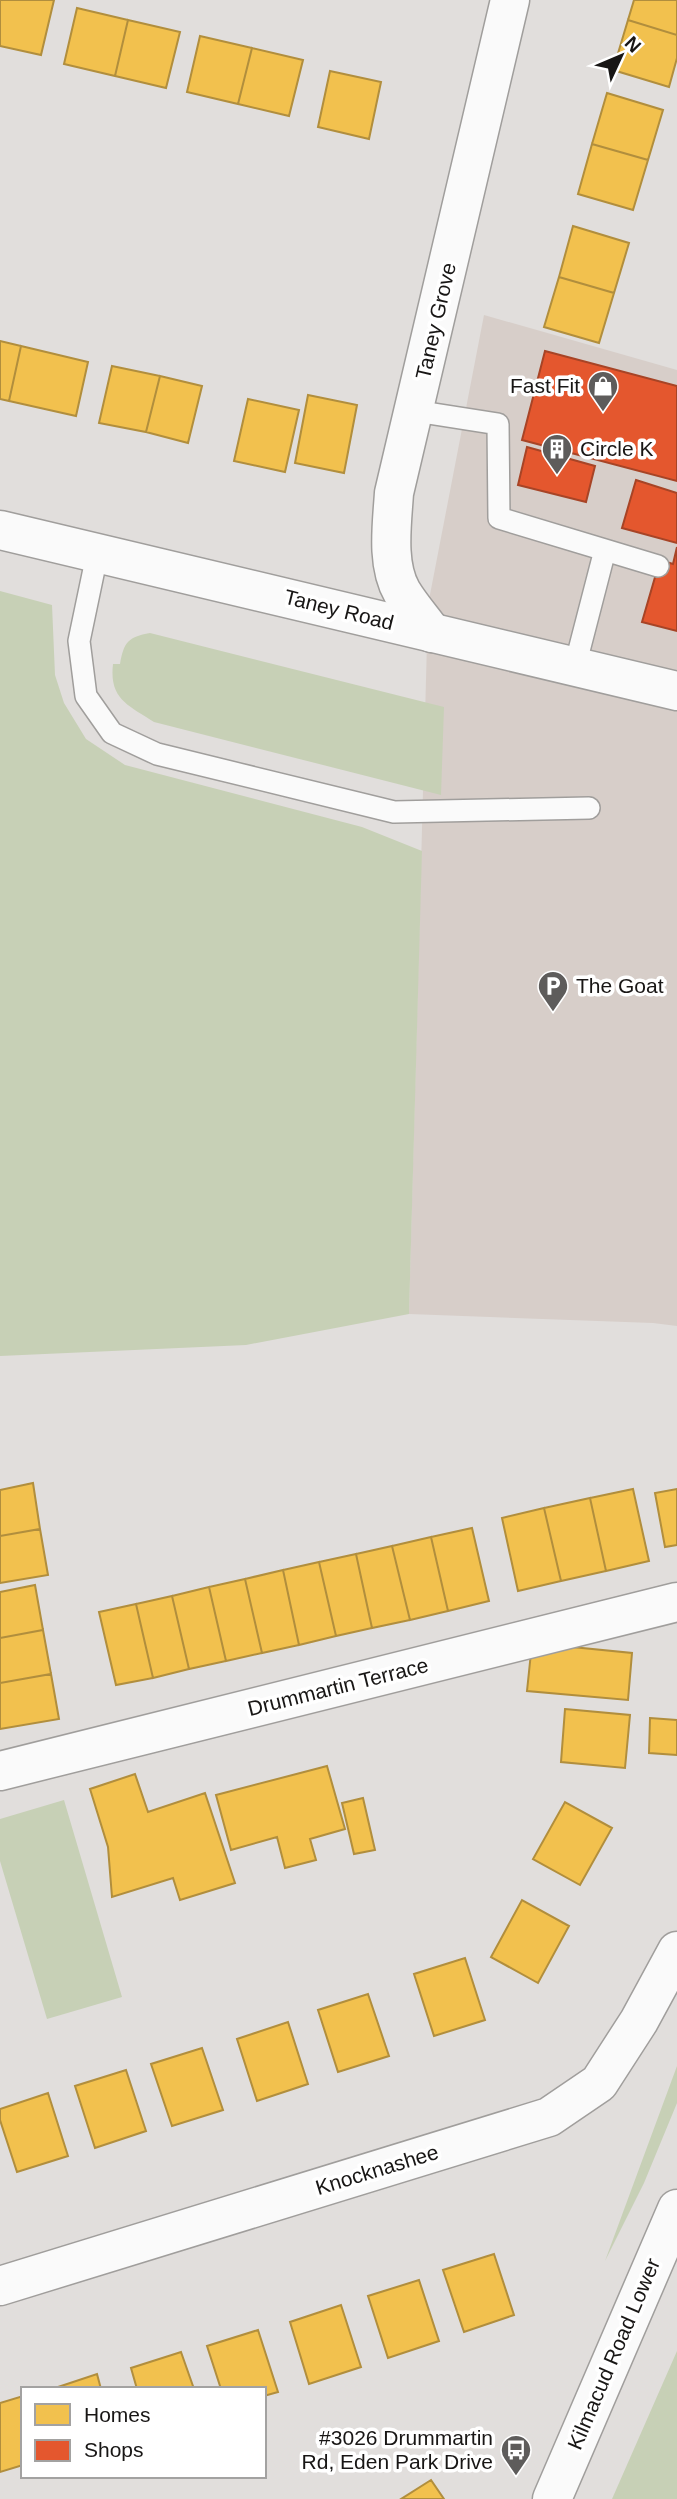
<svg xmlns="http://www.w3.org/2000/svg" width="677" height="2499" font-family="Arial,sans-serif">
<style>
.built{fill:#d7cec9}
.green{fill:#c7d0b6}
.homes{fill:#f2c14e;stroke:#b18e3d;stroke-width:2}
.shops{fill:#e4572e;stroke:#a74426;stroke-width:2}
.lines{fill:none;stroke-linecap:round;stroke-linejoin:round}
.lane-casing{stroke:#a09e9c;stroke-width:24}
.street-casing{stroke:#a09e9c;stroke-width:41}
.secondary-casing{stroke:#a09e9c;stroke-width:41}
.lane{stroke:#fafafa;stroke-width:21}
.street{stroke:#fafafa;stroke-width:38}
.secondary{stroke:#fafafa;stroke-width:38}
.labels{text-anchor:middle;stroke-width:7;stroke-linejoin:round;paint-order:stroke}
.street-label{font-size:21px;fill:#181615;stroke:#fff}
.poi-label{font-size:21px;fill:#181615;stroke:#fff;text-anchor:end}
</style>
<rect width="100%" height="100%" fill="#e1dedc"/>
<!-- built -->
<path class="built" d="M484,315L677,370V1326L653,1323L409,1314L428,605Z"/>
<!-- green -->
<path class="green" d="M0,591L52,605L55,675L64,703L86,739L125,765L362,827L422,851L409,1314L246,1345L0,1356Z
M150,633L444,707L441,795L154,722C128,705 109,699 113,664H120C124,642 128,637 150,633Z
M64,1800L122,1997L47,2019L0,1861V1819Z
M677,2066V2103L644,2183L605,2261Z
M677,2351V2499H612Z"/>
<!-- homes -->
<path class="homes" d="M0,0H54L41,55L0,46Z
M634,0H677V35L628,20Z
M77,8L128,20L115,76L64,64Z
M128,20L180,32L166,88L115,76Z
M628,20L677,35V58L669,87L613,70Z
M200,36L252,48L238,104L187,92Z
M252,48L303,60L289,116L238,104Z
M330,71L381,82L369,139L318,127Z
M607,93L663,110L648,160L592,144Z
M592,144L648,160L633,210L578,194Z
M573,226L629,243L614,293L559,277Z
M559,277L614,293L599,343L544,327Z
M0,341L21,346L9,401L0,399Z
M21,346L88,362L76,416L9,401Z
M112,366L160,376L146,432L99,423Z
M160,376L202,386L188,443L146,432Z
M308,395L357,405L344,473L295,463Z
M248,399L299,410L285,472L234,461Z
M33,1483L40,1529L0,1536V1490Z
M633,1489L649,1561L606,1571L590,1498Z
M677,1489V1545L665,1547L655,1493Z
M590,1498L606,1571L561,1581L544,1508Z
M544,1508L561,1581L518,1591L502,1518Z
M472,1528L489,1601L448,1611L431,1537Z
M40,1529L48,1575L0,1583V1536Z
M431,1537L448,1611L410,1620L392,1546Z
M392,1546L410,1620L372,1628L356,1554Z
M356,1554L372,1628L336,1636L319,1562Z
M319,1562L336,1636L299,1645L283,1570Z
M283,1570L299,1645L262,1653L245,1579Z
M245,1579L262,1653L226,1661L209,1587Z
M35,1585L43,1630L0,1638V1592Z
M209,1587L226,1661L189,1669L172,1596Z
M172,1596L189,1669L153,1678L136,1604Z
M136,1604L153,1678L116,1685L99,1612Z
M43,1630L51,1674L0,1683V1638Z
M532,1643L632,1653L628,1700L527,1691Z
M51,1674L59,1719L0,1729V1683Z
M565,1709L630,1715L625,1768L561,1762Z
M650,1718L677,1720V1755L649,1753Z
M327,1766L345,1829L310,1839L316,1860L285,1868L277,1837L231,1850L216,1795Z
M135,1774L148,1812L205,1793L235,1883L180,1900L173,1878L112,1897L108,1847L90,1789Z
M363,1798L375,1850L354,1854L342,1803Z
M565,1802L612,1828L580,1885L533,1859Z
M522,1900L569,1926L538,1983L491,1957Z
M465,1958L485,2020L434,2036L414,1974Z
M368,1994L389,2056L338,2072L318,2010Z
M288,2022L308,2084L257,2101L237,2039Z
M202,2048L223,2110L172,2126L151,2064Z
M126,2070L146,2131L95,2148L75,2086Z
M48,2093L68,2156L17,2172L0,2120V2109Z
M494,2254L514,2315L464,2332L443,2270Z
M419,2280L439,2341L388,2358L368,2296Z
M341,2305L361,2367L309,2384L290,2322Z
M258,2330L278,2392L264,2396V2389H221L207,2346Z
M181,2352L194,2389H137L131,2368Z
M97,2374L101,2389H52Z
M23,2396V2465L0,2472V2403Z
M431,2480L444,2499H401Z"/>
<!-- shops -->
<path class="shops" d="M545,351L677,386V481L522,440Z
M527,447L595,466L586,502L518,485Z
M636,480L677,493V543L622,528Z
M677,547V631L642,622L660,560L673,564Z"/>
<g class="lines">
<!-- lane casing -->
<g class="lane-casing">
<path id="lane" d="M415,411L498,424L499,518L605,550L575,666
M605,550L658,566
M97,555L79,641L86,696L112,733L157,754L394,812L589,808"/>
</g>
<!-- street casing -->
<g class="street-casing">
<path id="street" d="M432,633C423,620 411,607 402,592C386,564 392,524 394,493L510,0
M0,1771L677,1602
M0,2286L549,2117L599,2083L639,2021L677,1951"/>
</g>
<!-- secondary casing -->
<g class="secondary-casing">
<path id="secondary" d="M0,530L677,691
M552,2499L677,2209"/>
</g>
<!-- lane -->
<use href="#lane" class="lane"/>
<!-- street -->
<use href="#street" class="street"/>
<!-- secondary -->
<use href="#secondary" class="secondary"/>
</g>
<!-- icons -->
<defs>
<g id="shop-pin" transform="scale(1.575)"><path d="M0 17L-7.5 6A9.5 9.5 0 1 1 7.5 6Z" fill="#5e5c5b" stroke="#fff"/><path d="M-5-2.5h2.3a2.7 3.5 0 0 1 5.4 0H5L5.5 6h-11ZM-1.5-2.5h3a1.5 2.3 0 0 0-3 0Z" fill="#fff"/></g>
<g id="building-pin" transform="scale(1.575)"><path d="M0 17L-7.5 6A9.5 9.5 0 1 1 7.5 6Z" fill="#5e5c5b" stroke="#fff"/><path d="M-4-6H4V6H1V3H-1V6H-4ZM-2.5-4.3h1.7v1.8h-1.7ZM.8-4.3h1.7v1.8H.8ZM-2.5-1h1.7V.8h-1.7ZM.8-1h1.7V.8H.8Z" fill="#fff"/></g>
<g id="parking-pin" transform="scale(1.575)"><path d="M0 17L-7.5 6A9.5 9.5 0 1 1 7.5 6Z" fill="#5e5c5b" stroke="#fff"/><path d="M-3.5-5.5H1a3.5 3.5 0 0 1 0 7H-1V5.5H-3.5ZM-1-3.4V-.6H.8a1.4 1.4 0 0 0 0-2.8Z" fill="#fff"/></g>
<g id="bus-pin" transform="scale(1.575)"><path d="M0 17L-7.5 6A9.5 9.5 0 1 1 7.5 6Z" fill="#5e5c5b" stroke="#fff"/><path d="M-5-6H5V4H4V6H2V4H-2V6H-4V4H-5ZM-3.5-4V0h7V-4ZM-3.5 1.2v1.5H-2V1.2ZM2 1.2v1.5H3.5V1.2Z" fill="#fff"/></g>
</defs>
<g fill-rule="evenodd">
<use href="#shop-pin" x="603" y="386"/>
<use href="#building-pin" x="557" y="449"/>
<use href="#parking-pin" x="553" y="986"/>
<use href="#bus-pin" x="516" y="2450"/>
</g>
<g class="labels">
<!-- street labels -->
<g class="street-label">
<text transform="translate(436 321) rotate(-77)" y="7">Taney Grove</text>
<text transform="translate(339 610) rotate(14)" y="7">Taney Road</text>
<text transform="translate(338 1687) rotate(-14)" y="7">Drummartin Terrace</text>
<text transform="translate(377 2170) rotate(-17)" y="7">Knocknashee</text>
<text transform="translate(614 2354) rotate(-67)" y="7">Kilmacud Road Lower</text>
</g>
<!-- poi labels -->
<g class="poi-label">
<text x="580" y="393">Fast Fit</text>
<text x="580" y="456" text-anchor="start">Circle K</text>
<text x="576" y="993" text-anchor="start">The Goat</text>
<text x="493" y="2445">#3026 Drummartin<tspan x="493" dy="24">Rd, Eden Park Drive</tspan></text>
</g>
</g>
<!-- legend -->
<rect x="21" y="2387" width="245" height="91" fill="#ffffff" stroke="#a3a2a1" stroke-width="2"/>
<rect x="35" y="2404" width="35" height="21" fill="#f2c14e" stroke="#a3a2a1" stroke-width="2"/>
<text x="84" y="2422" font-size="21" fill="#181615">Homes</text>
<rect x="35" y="2440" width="35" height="21" fill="#e4572e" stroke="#a3a2a1" stroke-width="2"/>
<text x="84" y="2457" font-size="21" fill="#181615">Shops</text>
<!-- north arrow -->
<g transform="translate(621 56) rotate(46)" stroke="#ffffff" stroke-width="5" paint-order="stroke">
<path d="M0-5L12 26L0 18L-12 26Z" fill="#181615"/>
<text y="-10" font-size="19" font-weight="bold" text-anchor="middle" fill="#181615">N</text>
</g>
</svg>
